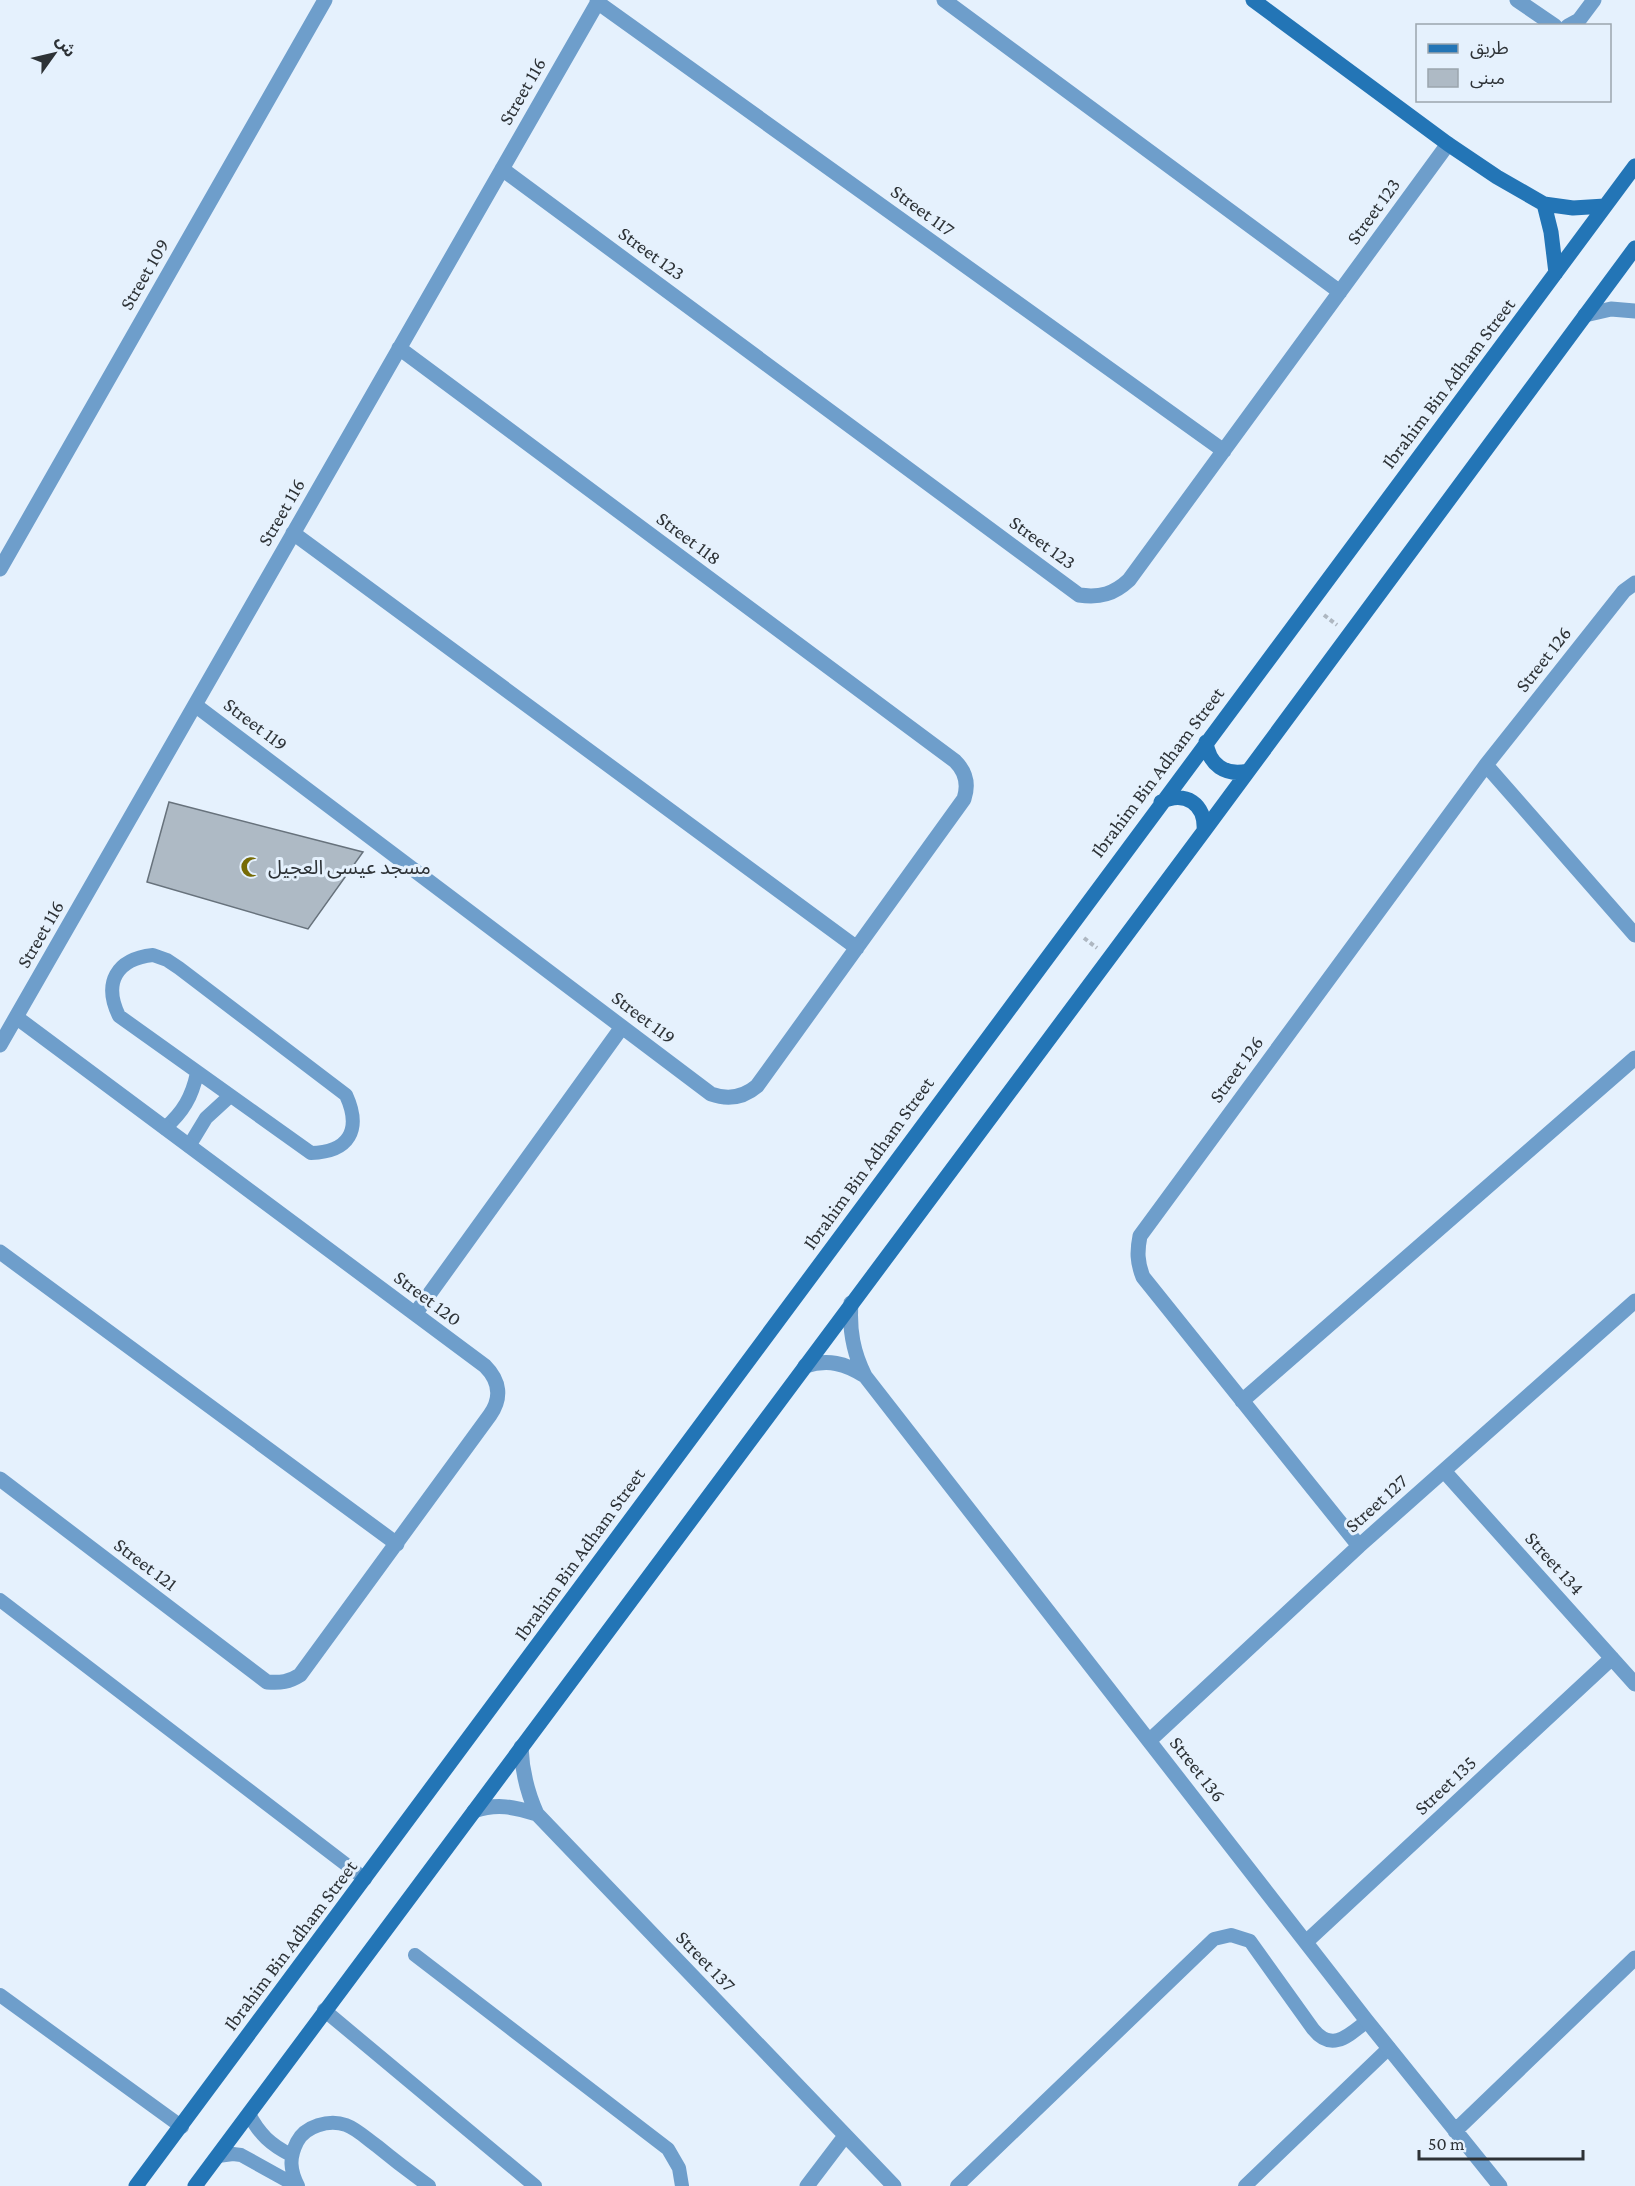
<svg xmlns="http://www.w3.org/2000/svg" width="1635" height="2186" font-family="'Crimson Pro','Noto Sans Arabic',serif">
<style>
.building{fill:#aebac5;stroke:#67727c;stroke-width:1.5}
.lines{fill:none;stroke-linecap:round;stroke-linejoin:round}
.path{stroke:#aeb7c1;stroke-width:4;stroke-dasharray:4.5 3;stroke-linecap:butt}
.lane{stroke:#6e9ecb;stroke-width:14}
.street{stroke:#6e9ecb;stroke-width:15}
.secondary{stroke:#2375b6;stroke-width:15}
.labels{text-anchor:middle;stroke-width:6;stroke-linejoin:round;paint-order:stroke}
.street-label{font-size:20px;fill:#2d3236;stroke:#e5f1fd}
.poi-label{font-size:20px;fill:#2d3236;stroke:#e5f1fd;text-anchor:start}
</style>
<rect width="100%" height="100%" fill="#e5f1fd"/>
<!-- building -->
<path class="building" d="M169,802L363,852L308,929L147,882Z"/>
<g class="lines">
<!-- path -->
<path class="path" d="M1324,615L1337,625
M1084,938L1097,948"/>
<!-- lane -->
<path class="lane" d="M153,955L167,960L179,968L346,1095C362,1130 349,1152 311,1153L119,1016C103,983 116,959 153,955Z
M165,1128C183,1112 192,1097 197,1073
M189,1146L206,1118L230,1096
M0,1600L365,1879
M415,1955L668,2149L679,2168L682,2186
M0,1995L182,2127
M324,2010L535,2186
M249,2114C259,2134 271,2145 291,2155
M218,2156L233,2154L241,2155L297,2186
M298,2186C290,2170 289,2158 297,2142C305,2126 329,2119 346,2125C357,2129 367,2139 377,2146C394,2160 411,2173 429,2186
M957,2186L1214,1939L1231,1935L1250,1941L1313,2029C1332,2053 1349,2035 1367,2021
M1245,2186L1389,2048"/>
<!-- street -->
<path class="street" d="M944,0L1340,292
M1517,0L1555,26
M597,2L1224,451
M1568,26L1579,20L1594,0
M502,169L1079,595C1100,598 1114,594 1129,580L1448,144
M1585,315L1611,309L1635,311
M293,533L857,948
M0,569L325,0
M195,705L711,1094C728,1100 743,1098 757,1086L964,799C969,784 966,772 955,761L399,348
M1486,765L1635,935
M0,1045L599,0
M0,1252L397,1544
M851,1303C849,1330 853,1352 865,1376L1367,2021L1500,2186
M415,1314L622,1027
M805,1366C828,1359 845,1363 865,1376
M1242,1401L1635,1058
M1444,1471L1635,1684
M0,1479L267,1682C281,1683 289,1682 300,1675L490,1415C502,1398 500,1381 485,1366L16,1017
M1359,1546L1143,1277C1137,1262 1137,1251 1140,1236L1486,765L1624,591L1635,583
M1149,1741L1359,1546L1635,1301
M521,1747C522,1772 527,1792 537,1814L894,2186
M474,1811C497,1803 514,1807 537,1814
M1306,1942L1612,1658
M1455,2131L1635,1958
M807,2186L845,2136"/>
<!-- secondary -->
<path class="secondary" d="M1253,0L1448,144L1497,177L1544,204L1573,208L1605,206
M1544,204L1551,232L1556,273
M1206,742C1209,765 1225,776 1248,771
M1161,802C1185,790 1206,804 1204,831
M136,2186L1635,166
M195,2186L1204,831L1635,248"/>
</g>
<!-- icons -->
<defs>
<g id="mosque-bare" transform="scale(1.62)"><path d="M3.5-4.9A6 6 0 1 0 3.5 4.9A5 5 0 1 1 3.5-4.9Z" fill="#776b05" stroke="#e5f1fd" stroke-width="2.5" paint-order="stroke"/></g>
</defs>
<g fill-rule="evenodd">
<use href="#mosque-bare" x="251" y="867"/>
</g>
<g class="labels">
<!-- street labels -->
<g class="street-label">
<text transform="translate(522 91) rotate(-60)" y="7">Street 116</text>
<text transform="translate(923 210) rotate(36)" y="7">Street 117</text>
<text transform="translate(1373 211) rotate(-54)" y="7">Street 123</text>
<text transform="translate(652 253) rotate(36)" y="7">Street 123</text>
<text transform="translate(144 274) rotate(-60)" y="7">Street 109</text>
<text transform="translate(1448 383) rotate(-53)" y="7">Ibrahim Bin Adham Street</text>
<text transform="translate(281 512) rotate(-60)" y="7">Street 116</text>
<text transform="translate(689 538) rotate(37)" y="7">Street 118</text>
<text transform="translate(1043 542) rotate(36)" y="7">Street 123</text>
<text transform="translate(1543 659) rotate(-52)" y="7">Street 126</text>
<text transform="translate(256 724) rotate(37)" y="7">Street 119</text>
<text transform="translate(1157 772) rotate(-53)" y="7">Ibrahim Bin Adham Street</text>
<text transform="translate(40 934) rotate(-60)" y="7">Street 116</text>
<text transform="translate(644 1017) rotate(37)" y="7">Street 119</text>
<text transform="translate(1236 1069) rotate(-54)" y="7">Street 126</text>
<text transform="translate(868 1163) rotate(-54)" y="7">Ibrahim Bin Adham Street</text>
<text transform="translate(428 1298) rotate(37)" y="7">Street 120</text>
<text transform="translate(1376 1503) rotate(-42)" y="7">Street 127</text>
<text transform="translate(579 1554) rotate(-54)" y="7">Ibrahim Bin Adham Street</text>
<text transform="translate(1555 1563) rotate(48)" y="7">Street 134</text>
<text transform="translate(146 1564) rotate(37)" y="7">Street 121</text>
<text transform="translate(1198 1769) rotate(52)" y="7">Street 136</text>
<text transform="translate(1445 1785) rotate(-43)" y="7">Street 135</text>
<text transform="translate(290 1945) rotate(-53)" y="7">Ibrahim Bin Adham Street</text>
<text transform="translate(706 1961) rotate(46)" y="7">Street 137</text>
</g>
<!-- poi labels -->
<g class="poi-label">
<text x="268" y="874">مسجد عيسى العجيل</text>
</g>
</g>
<!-- legend -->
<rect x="1416" y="24" width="195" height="78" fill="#e5f1fd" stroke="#9ba5ad" stroke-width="1.5"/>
<rect x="1428" y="44" width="30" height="9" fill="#2375b6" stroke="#9ba5ad" stroke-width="1.5"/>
<text x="1470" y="54" font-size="18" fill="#2d3236">طريق</text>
<rect x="1428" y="69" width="30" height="18" fill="#aebac5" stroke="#9ba5ad" stroke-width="1.5"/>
<text x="1470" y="84" font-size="18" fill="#2d3236">مبنى</text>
<!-- north arrow -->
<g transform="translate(54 54) rotate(56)" stroke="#e5f1fd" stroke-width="4.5" paint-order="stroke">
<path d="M0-4.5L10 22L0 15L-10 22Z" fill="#2d3236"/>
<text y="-9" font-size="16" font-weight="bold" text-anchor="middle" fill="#2d3236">ش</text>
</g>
<!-- scale -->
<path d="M1419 2150v9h164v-9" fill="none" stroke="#2d3236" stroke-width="3"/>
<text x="1428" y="2150" font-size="18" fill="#2d3236" stroke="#e5f1fd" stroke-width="4.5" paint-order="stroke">50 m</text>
</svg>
